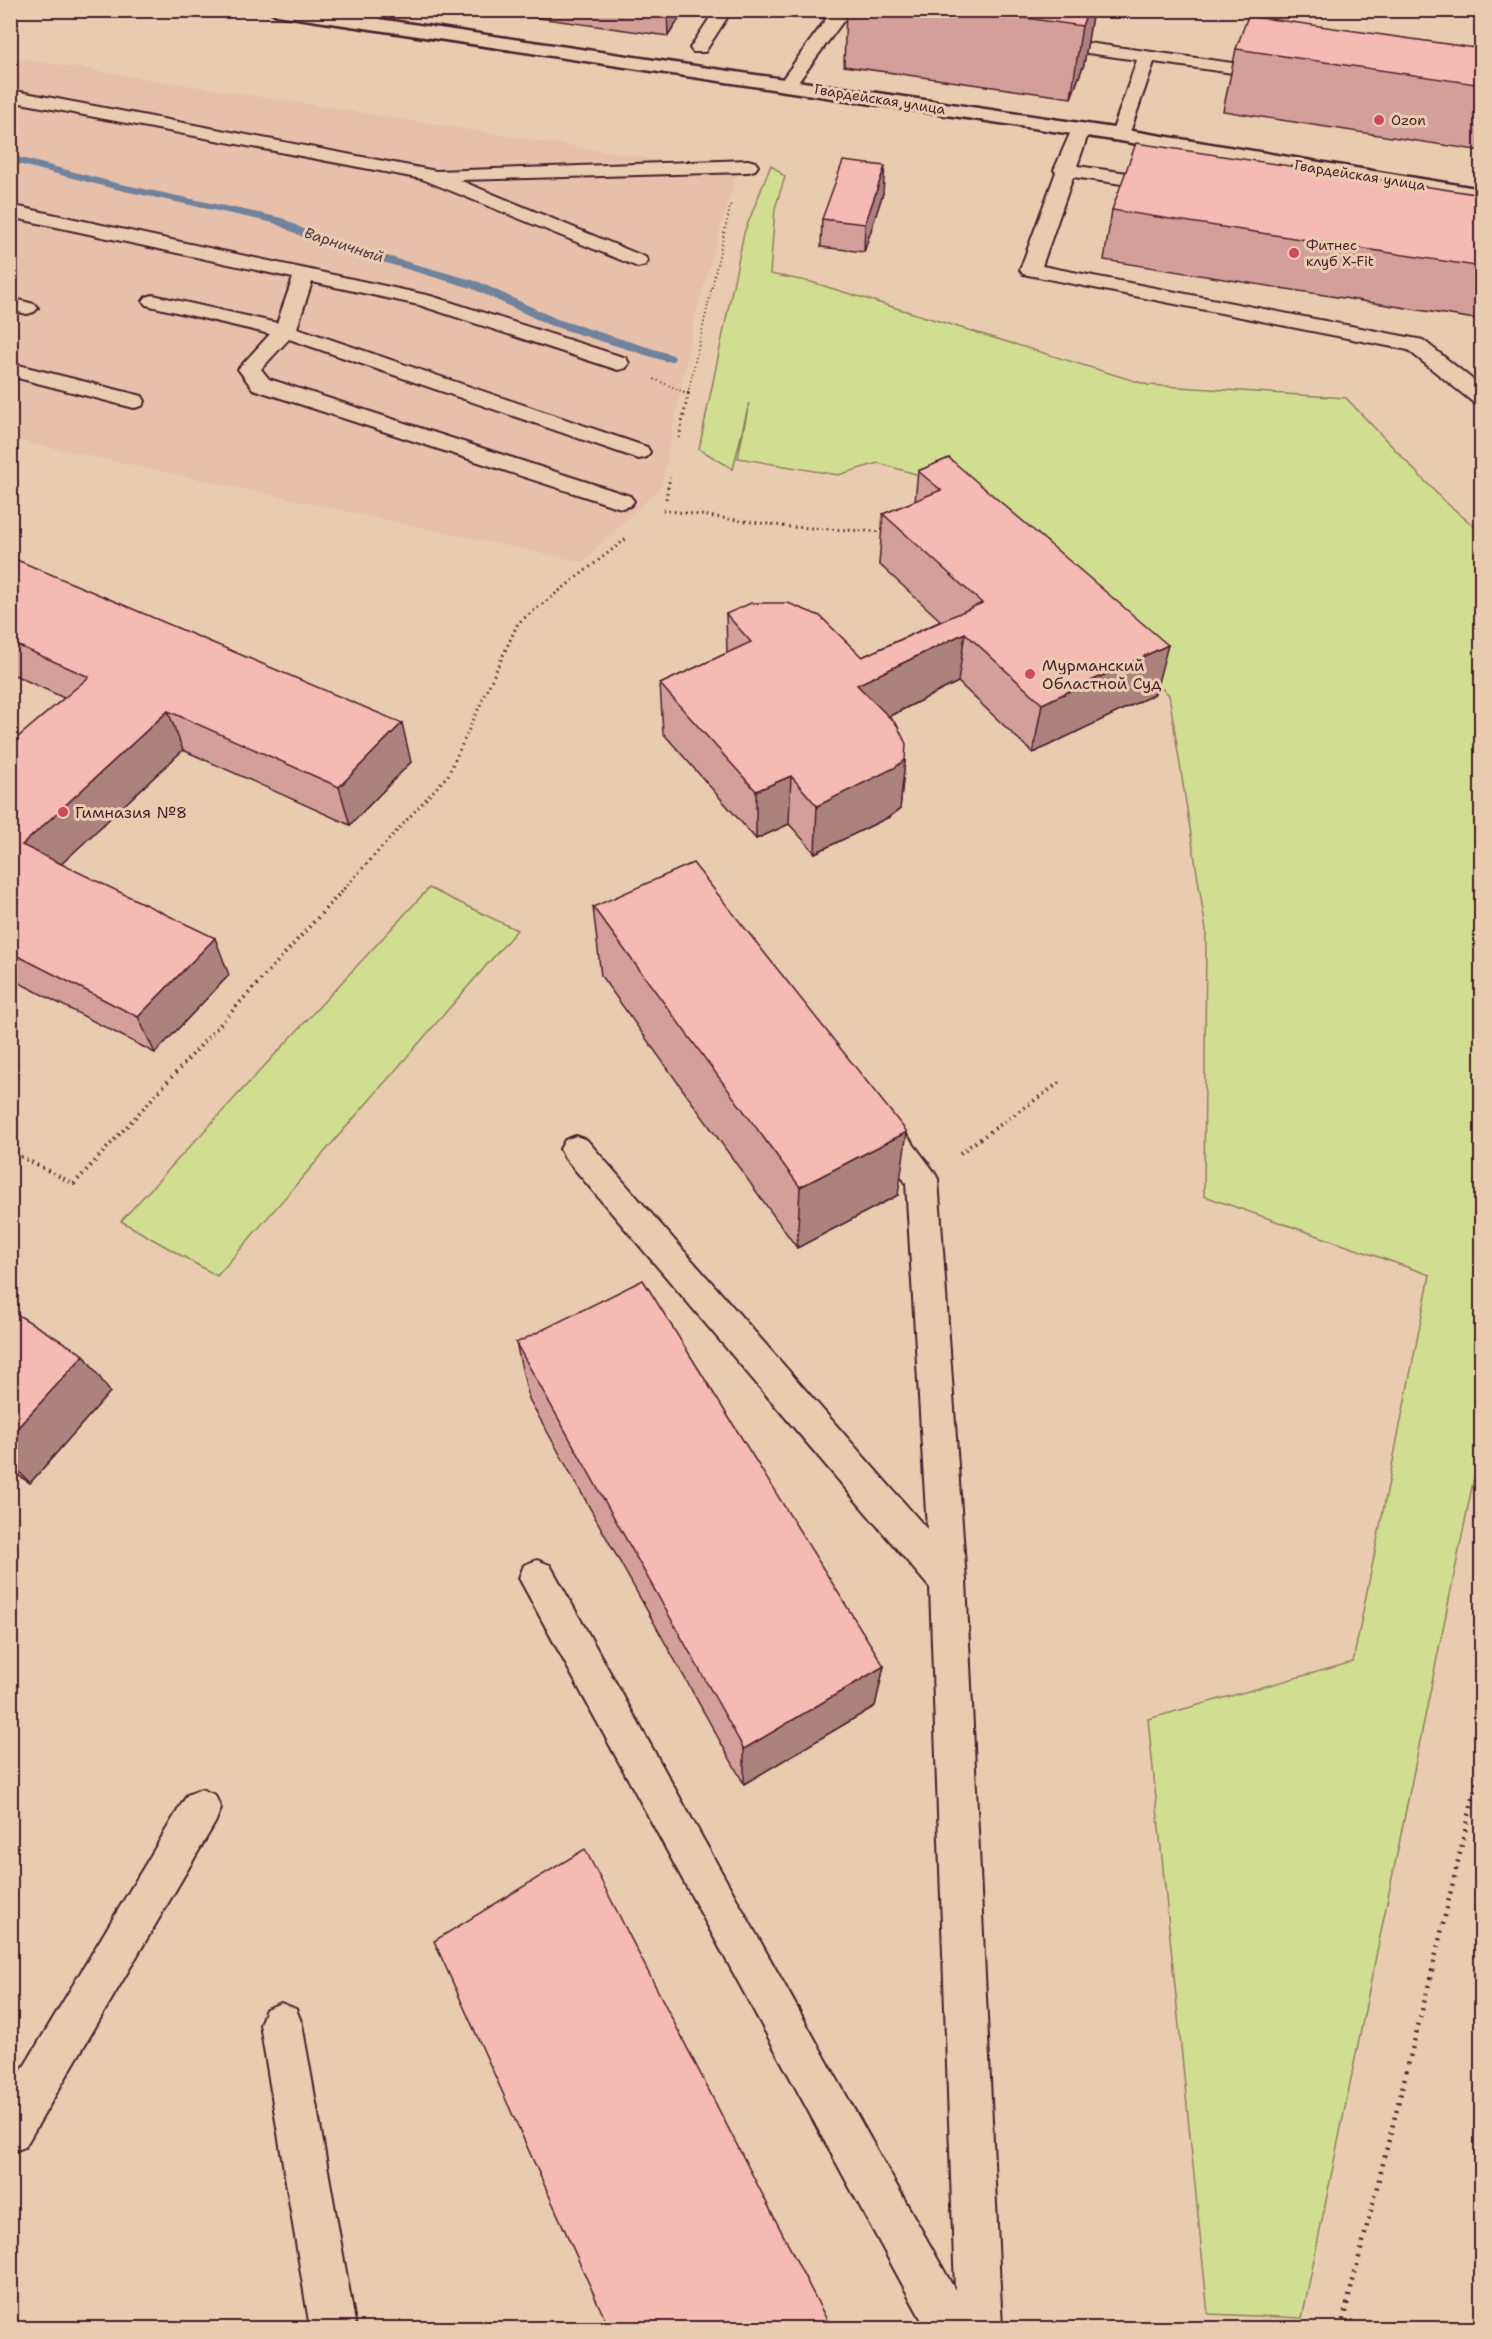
<svg xmlns="http://www.w3.org/2000/svg" width="1492" height="2339" font-family="'Shantell Sans',sans-serif">
<style>
.built{fill:#e6c0ab}
.green{fill:#d1de91;stroke:#8e7e5e;stroke-width:1.5}
.lines{fill:none;stroke-linecap:round;stroke-linejoin:round}
.stream{fill:#70839d;fill-rule:evenodd}
.service-casing{stroke:#4a1f2b;stroke-width:4}
.minor-casing{stroke:#4a1f2b;stroke-width:5}
.path-far3{stroke:#4a1f2b;stroke-width:2;stroke-dasharray:1 3;stroke-linecap:butt}
.path-far2{stroke:#4a1f2b;stroke-width:3;stroke-dasharray:1.5 4;stroke-linecap:butt}
.path-far1{stroke:#4a1f2b;stroke-width:4;stroke-dasharray:1.5 4.5;stroke-linecap:butt}
.path{stroke:#4a1f2b;stroke-width:4.5;stroke-dasharray:2 6;stroke-linecap:butt}
.service{fill:#e9ccaf;fill-rule:evenodd}
.minor{fill:#e9ccaf;fill-rule:evenodd}
.wall{fill:#d3a099;stroke:#4a1f2b;stroke-width:1.5}
.shaded-wall{fill:#ac827d;stroke:#4a1f2b;stroke-width:1.5}
.building{fill:#f5bab2;stroke:#4a1f2b;stroke-width:1.5}
.poi-dot{fill:#d1495b;stroke:#e9ccaf;stroke-width:2}
.labels{text-anchor:middle;stroke-width:6;stroke-linejoin:round;paint-order:stroke}
.far-street-label{font-size:14px;fill:#4a1f2b;stroke:#e9ccaf}
.far-poi-label{font-size:14px;fill:#4a1f2b;stroke:#e9ccaf;text-anchor:start}
.far-water-label{font-size:15px;font-style:italic;fill:#543848;stroke:#e9ccaf}
.poi-label{font-size:16px;fill:#4a1f2b;stroke:#e9ccaf;text-anchor:start}
</style>
<rect width="100%" height="100%" fill="#e9ccaf"/>
<filter id="ink" filterUnits="userSpaceOnUse"><feTurbulence type="fractalNoise" baseFrequency=".0167" numOctaves="2"/><feDisplacementMap in="SourceGraphic" scale="12" xChannelSelector="R" yChannelSelector="G"/><feConvolveMatrix kernelMatrix="1 2 1 2 8 2 1 2 1" color-interpolation-filters="sRGB"/></filter>
<g filter="url(#ink)">
<!-- built -->
<path class="built" d="M10,57L737,172L694,321L662,486L582,562L11,439Z"/>
<!-- green -->
<path class="green" d="M771,165L785,177L775,208L770,274L811,282L1148,385L1346,398L1444,501L1481,532V1443L1302,2318L1208,2314L1148,1719L1353,1662L1430,1275L1204,1196L1206,930L1169,695L926,477L878,463L838,475L738,458L749,403L733,469L699,449L744,233Z
M429,888L517,930L217,1276L121,1221Z"/>
<g class="lines">
<!-- stream -->
<path class="stream" d="M10,155L116,183L282,218L319,237L479,282L557,319L673,355L675,358L673,361H665L549,325L471,288L311,241L274,223L115,189L10,162Z"/>
<!-- service casing -->
<g class="service-casing">
<path id="service" d="M367,10H385C379,20 374,29 361,26L358,22Z
M715,10H732L705,52H693L690,48Z
M801,10C832,10 863,10 894,17L897,21L894,25L888,26L844,20L793,89H781L778,85L827,18L803,14Z
M1044,37L1276,69L1282,70L1285,74L1282,78L1276,79L1154,62L1129,135L1127,139H1113L1111,135L1137,60L1038,46L1035,42L1038,38Z
M10,90L436,171L748,160L755,162L758,166L755,170L748,172L459,180L645,257L648,261L645,265L638,267L422,179L10,101Z
M1081,123L1088,125L1090,129L1077,166L1164,178L1171,180L1174,184L1171,188L1164,190L1073,177L1042,266L1423,340L1482,387V405L1474,403L1408,350L1023,274L1020,270L1056,172L1054,170L1072,129L1074,125Z
M10,205L431,296L626,358L629,363L626,368L618,370L419,305L312,282L297,328L647,447L650,452L647,457L639,459L289,339L261,369L269,379L630,496L634,501L630,506L622,508L614,506L253,389L238,369L270,334L146,305L143,301L146,297L153,295L277,323L293,278L10,217Z
M10,298L34,304L38,308L34,312L27,314L10,310Z
M10,363L142,396L145,401L142,406L134,408L10,376Z
M878,1108L889,1112L933,1170L938,1179L966,1581L1002,2328H926L519,1578L524,1565L537,1560L550,1565L955,2290L930,1588L565,1158L560,1149L565,1140L576,1136L587,1140L927,1529L906,1183L863,1121L867,1112Z
M201,1789L215,1795L221,1809L215,1823L25,2147L10,2153V2090L187,1795Z
M281,2003L296,2009L302,2024L356,2328H310L260,2024L266,2009Z"/>
</g>
<!-- minor casing -->
<g class="minor-casing">
<path id="minor" d="M268,10H318L1120,129L1482,189V201L1120,141L277,15Z"/>
</g>
<!-- path-far3 -->
<path class="path-far3" d="M654,379L686,393
M688,393L731,203"/>
<!-- path-far2 -->
<path class="path-far2" d="M683,392L688,394L689,392
M679,438L688,394
M666,499L670,477
M663,510L790,527L886,532
M340,893L448,775L518,623L626,539"/>
<!-- path-far1 -->
<path class="path-far1" d="M10,1151L74,1184L342,891
M960,1153L1062,1081"/>
<!-- path -->
<path class="path" d="M1341,2328L1430,1979L1482,1760"/>
<!-- service -->
<use href="#service" class="service"/>
<!-- minor -->
<use href="#minor" class="minor"/>
</g>
<!-- wall -->
<path class="wall" d="M481,10H685L668,36Z
M846,10H1093L1084,64L1071,98L844,66Z
M1236,49H1482V151L1223,111Z
M883,193L864,252L821,247L822,219Z
M1482,195V320L1104,260L1112,210Z
M949,458L1155,694L1033,753L958,682L888,717L905,760L900,809L889,817L815,853L789,824L756,839L663,733L660,684L727,653L726,614L862,657L941,621L879,564L883,514L915,501L918,471Z
M10,557L411,762L350,825L183,750L61,864L229,975L155,1053L10,978V744L64,698L10,673Z
M593,907L898,1195L797,1248L601,976Z
M10,1310L110,1392L30,1483L10,1470Z
M516,1343L884,1666L875,1706L744,1784L529,1399Z"/>
<!-- shaded-wall -->
<path class="shaded-wall" d="M667,10H685L668,36Z
M1088,10H1093L1084,64L1071,98L1082,26Z
M885,166L883,193L864,252L865,224Z
M965,633L958,682L853,734L857,685Z
M1168,645L1155,694L1033,753L1042,704Z
M168,711L183,750L41,883L22,845Z
M402,723L411,762L350,825L339,787Z
M905,760L900,809L889,817L815,853L817,806Z
M791,776L789,824L756,839V791Z
M215,938L229,975L155,1053L138,1017Z
M907,1132L898,1195L797,1248L800,1187Z
M84,1355L110,1392L30,1483L10,1462V1436Z
M884,1666L875,1706L744,1784V1749Z"/>
<!-- building -->
<path class="building" d="M967,10H1088L1082,26Z
M1248,16L1482,49V85L1236,49Z
M1136,143L1482,195V267L1112,210Z
M843,161L885,166L865,224L822,219Z
M949,458L1168,645L1042,704L965,633L857,685L897,725L906,744L905,760L894,768L817,806L791,776L756,791L660,684L751,642L726,614L751,603H788L820,616L862,657L982,603L883,514L941,490L918,471Z
M10,557L402,723L339,787L168,711L22,845L215,938L138,1017L10,952V744L89,677L10,642Z
M693,863L907,1132L800,1187L593,907Z
M643,1280L884,1666L744,1749L516,1343Z
M10,1310L84,1355L10,1436Z
M585,1849L831,2328H609L434,1941Z"/>
</g>
<!-- markers -->
<g class="poi-dot">
<circle cx="1379" cy="120" r="6"/>
<circle cx="1294" cy="253" r="6"/>
<circle cx="1030" cy="674" r="6"/>
<circle cx="63" cy="812" r="6"/>
</g>
<g class="labels">
<!-- far-street labels -->
<g class="far-street-label">
<text transform="translate(880 99) rotate(9)" y="5">Гвардейская улица</text>
<text transform="translate(1360 175) rotate(9)" y="5">Гвардейская улица</text>
</g>
<!-- far-poi labels -->
<g class="far-poi-label">
<text x="1391" y="125">Ozon</text>
<text x="1306" y="250">Фитнес<tspan x="1306" dy="16">клуб X-Fit</tspan></text>
</g>
<!-- far-water labels -->
<g class="far-water-label">
<text transform="translate(344 245) rotate(18)" y="5">Варничный</text>
</g>
<!-- poi labels -->
<g class="poi-label">
<text x="1042" y="671">Мурманский<tspan x="1042" dy="18">Областной Суд</tspan></text>
<text x="75" y="818">Гимназия №8</text>
</g>
</g>
<!-- margin -->
<rect width="1492" height="2339" fill="none" stroke="#e9ccaf" stroke-width="36"/>
<rect x="18" y="18" width="1456" height="2303" fill="none" stroke="#4a1f2b" stroke-width="2" filter="url(#ink)"/>
</svg>
